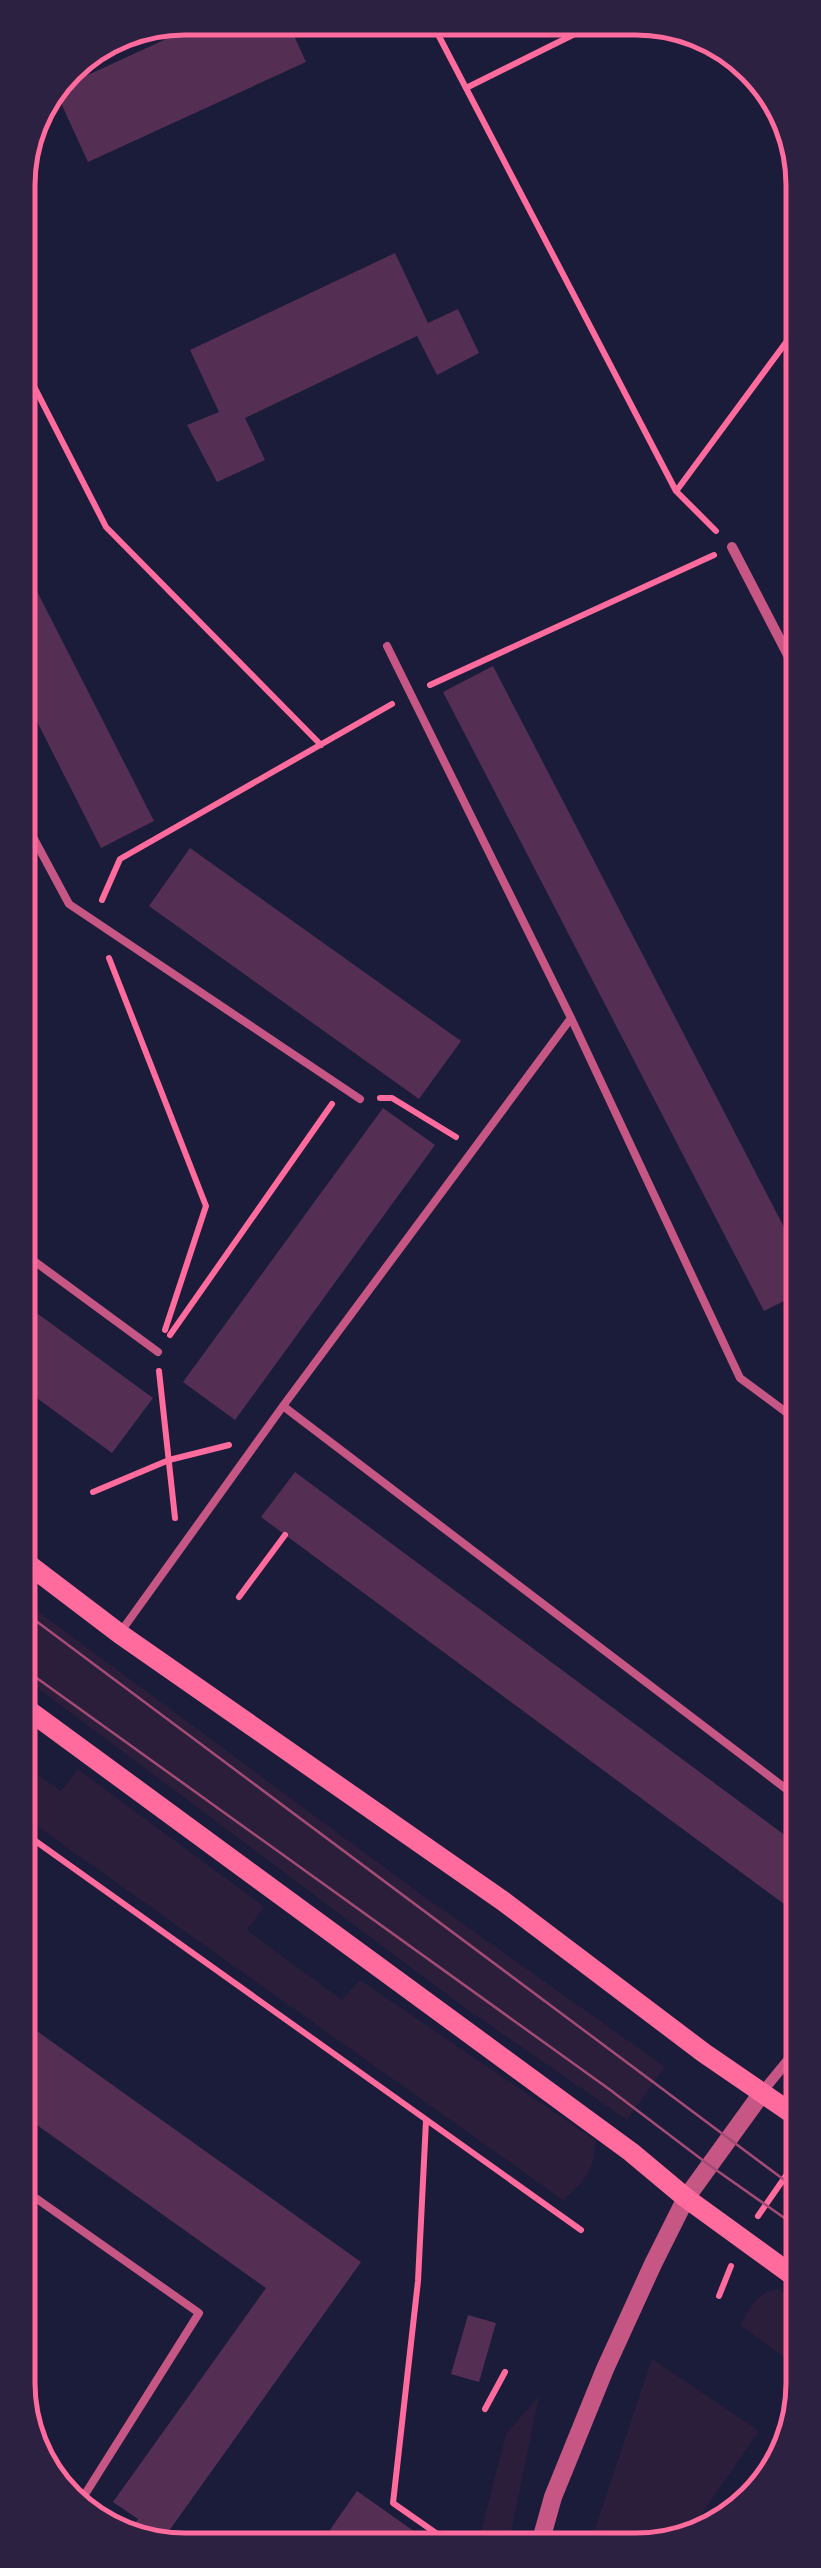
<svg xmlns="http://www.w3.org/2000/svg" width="821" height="2568" font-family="Montserrat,sans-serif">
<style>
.green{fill:#2a1e3b}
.building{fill:#542f53}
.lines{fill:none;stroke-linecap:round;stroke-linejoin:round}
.path{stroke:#ff6b9d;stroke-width:6}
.service{stroke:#c65784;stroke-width:8}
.minor{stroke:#c65784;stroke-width:10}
.tertiary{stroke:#c65784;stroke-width:18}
.secondary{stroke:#ff6b9d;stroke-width:20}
.tram{stroke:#a44b75;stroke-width:2.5}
.rim{fill:none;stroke:#ff6b9d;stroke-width:5}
</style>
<rect width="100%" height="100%" fill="#1b1b3a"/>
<!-- green -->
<path class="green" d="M20,1598L408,1885L665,2067L627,2120L464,2007L20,1675Z
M20,1762L61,1791L78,1769L264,1907L247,1930L342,2000L360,1980L595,2140C595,2170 586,2180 563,2200L20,1814Z
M779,2289L803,2306V2371L740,2325C751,2308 757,2291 779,2289Z
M652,2359L759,2431L685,2538L668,2547H589Z
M539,2396L508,2547H477L506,2434Z"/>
<!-- building -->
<path class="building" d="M212,18H286L306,62L88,162L55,90Z
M395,253L428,323L458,309L479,353L437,375L417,336L245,418L265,460L217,482L187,425L219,412L190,350Z
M18,554L154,821L101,848L19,686Z
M493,666L802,1262V1292L764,1311L443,692Z
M190,848L461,1041L419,1099L149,906Z
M383,1108L435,1145L235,1420L183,1382Z
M19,1300L153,1398L112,1453L19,1385Z
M295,1472L802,1848L803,1918L261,1517Z
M20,2019L361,2262L166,2535L183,2547H152L128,2534L138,2519L113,2502L266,2288L20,2113Z
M468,2315L496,2323L479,2382L451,2374Z
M357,2491L415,2532L411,2547H318Z"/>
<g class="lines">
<!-- path -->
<path class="path" d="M430,19L676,491L716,531
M466,88L603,20
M18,355L106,527L321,745
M677,490L801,322
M430,685L714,555
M102,900L120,859L392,704
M109,958L206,1206L165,1330
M380,1098H392L456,1137
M170,1335L332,1104
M159,1371L175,1518
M93,1492L169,1460L229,1445
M239,1597L285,1535
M20,1830L581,2230
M426,2121L418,2281L393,2503L453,2545
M758,2216L803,2151
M719,2296L731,2266
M485,2409L505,2372"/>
<!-- service -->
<path class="service" d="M387,646L571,1018L740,1378L802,1424
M19,811L69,904L360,1099
M19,1250L158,1352
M283,1406L802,1801
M122,1630L283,1406L571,1018
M20,2187L199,2313L77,2507"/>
<!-- minor -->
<path class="minor" d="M732,547L801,680
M762,2092L803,2042"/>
<!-- tertiary -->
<path class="tertiary" d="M539,2547L553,2497L605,2369L653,2264L686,2198L762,2093"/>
<!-- secondary -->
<path class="secondary" d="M20,1558L120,1634L503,1901L704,2053L803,2121
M20,1704L631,2152L686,2198L803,2283"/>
<!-- tram -->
<path class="tram" d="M20,1609L803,2194
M20,1666L609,2089L709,2165L803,2231"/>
</g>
<!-- crop -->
<path d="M0 0H821V2568H0ZM185 35H636A150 150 0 0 1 786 185V2383A150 150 0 0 1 636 2533H185A150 150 0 0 1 35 2383V185A150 150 0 0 1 185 35Z" fill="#2d2142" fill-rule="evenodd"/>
<path class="rim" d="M185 35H636A150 150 0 0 1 786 185V2383A150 150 0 0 1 636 2533H185A150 150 0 0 1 35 2383V185A150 150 0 0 1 185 35Z"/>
</svg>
